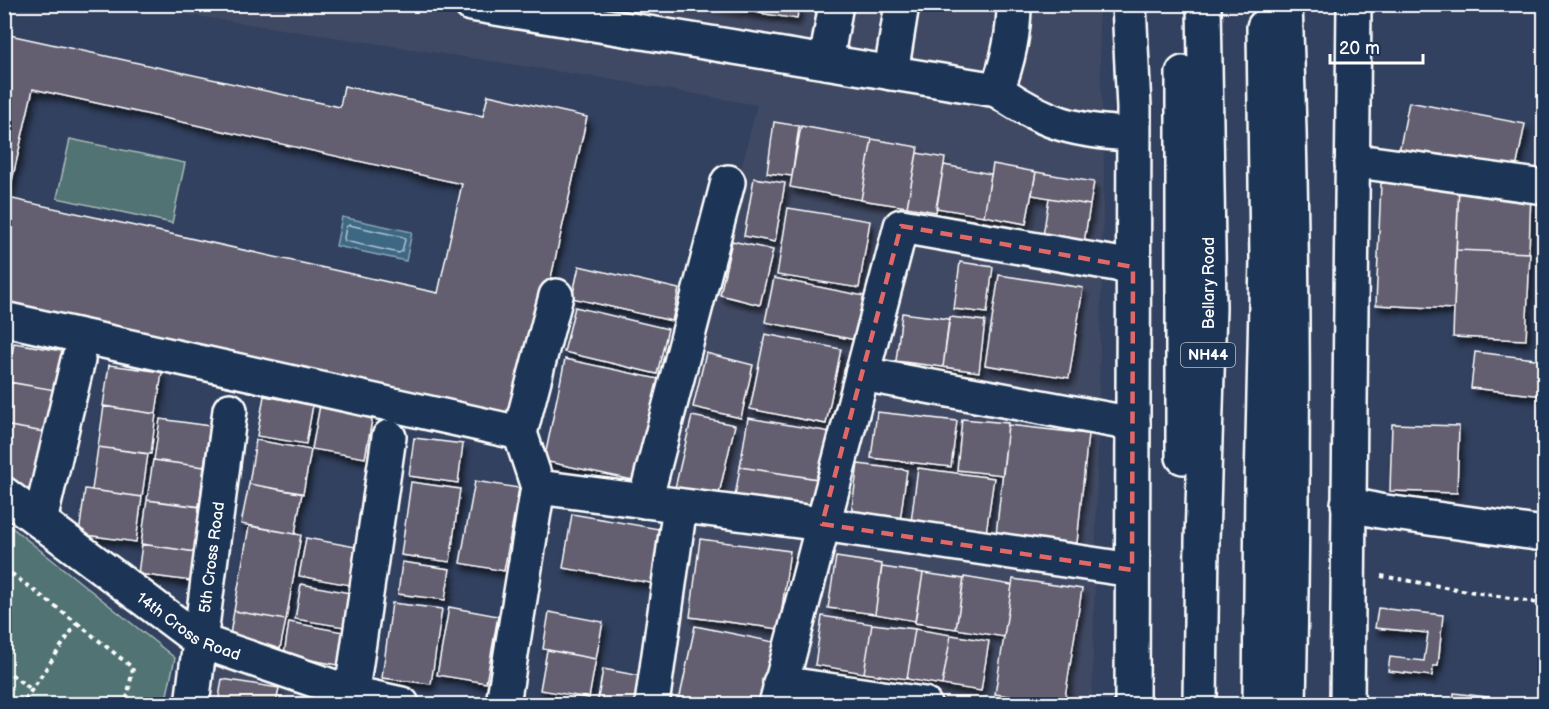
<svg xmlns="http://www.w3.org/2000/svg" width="1549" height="709" font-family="'Balsamiq Sans',sans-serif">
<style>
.built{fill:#414a64}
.green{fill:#517373;stroke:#a8b9b9;stroke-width:1.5}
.water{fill:#3e6884;stroke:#8ba4b5;stroke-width:1.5}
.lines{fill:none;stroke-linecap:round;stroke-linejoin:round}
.shore{stroke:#b2c3ce;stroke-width:1.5}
.building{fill:#635e71;stroke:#fff;stroke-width:1.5;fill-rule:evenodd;filter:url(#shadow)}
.minor-casing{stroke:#fff;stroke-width:38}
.highway-casing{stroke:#fff;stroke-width:38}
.path{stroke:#fff;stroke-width:4;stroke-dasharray:4.5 4.5;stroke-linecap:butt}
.minor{stroke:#1d3557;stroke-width:33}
.highway{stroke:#1d3557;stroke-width:33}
.marked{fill:none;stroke:#e26868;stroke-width:4.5;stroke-dasharray:12 8;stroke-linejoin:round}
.labels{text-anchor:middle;stroke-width:6;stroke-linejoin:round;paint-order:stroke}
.shield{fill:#1d3557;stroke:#bbc2cd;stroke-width:1.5}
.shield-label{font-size:15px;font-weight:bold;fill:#fff}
.street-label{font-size:16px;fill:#fff;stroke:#1d3557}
</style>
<defs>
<filter id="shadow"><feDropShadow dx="3.5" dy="6" stdDeviation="3" flood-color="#0009"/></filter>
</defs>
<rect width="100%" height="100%" fill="#32415f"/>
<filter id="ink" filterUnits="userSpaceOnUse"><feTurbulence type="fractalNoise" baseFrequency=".0167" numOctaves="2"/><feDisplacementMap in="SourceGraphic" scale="12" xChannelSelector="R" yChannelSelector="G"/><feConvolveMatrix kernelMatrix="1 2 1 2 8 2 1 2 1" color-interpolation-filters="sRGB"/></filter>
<g filter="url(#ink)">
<!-- built -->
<path class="built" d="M125,5H1098L1104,165L1092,704H665L697,500L661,495L757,105L614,80Z
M215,665L336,700L335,704H209Z"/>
<!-- green -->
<path class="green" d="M70,139L185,163L172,223L57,198Z
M5,522L175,658L165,704H5Z"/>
<!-- water -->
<path class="water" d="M342,217L412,232L406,261L336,246Z"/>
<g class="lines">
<!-- shore -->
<path class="shore" d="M349,225L403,237L405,240L402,251L399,253L345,241L344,238L346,227Z"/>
</g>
<!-- building -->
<path class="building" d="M702,4H799L797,19Z
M5,34L340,107L344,86L483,116L488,95L587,117L520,416L4,302ZM33,89L462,184L438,293L8,198Z
M1409,102L1525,124L1515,174L1399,152Z
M774,122L799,126L792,176L767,173Z
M801,126L872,139L861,200L790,187Z
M872,139L918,147L907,207L861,200Z
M917,153L945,158L936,212L907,207Z
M993,164L1036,172L1026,224L984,216Z
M944,165L991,174L984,216L936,208Z
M1036,172L1094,182L1090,205L1032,195Z
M754,178L785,183L775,242L744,236Z
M1381,183L1459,186L1454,309L1376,305Z
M1459,186L1531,189L1529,253L1456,250Z
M1049,198L1090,205L1084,243L1043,236Z
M788,208L870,221L859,288L777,275Z
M732,241L773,250L760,305L720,295Z
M1456,250L1530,253L1526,340L1453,337Z
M960,262L993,267L987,313L954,309Z
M579,266L679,289L672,321L572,298Z
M999,275L1083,288L1069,378L985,365Z
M774,278L864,296L856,340L765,322Z
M575,307L668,329L657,374L564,352Z
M902,313L949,319L943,367L896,361Z
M950,317L985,321L979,372L943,367Z
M765,334L841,349L826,424L750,409Z
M4,341L9,342L4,371Z
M14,343L68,352L61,391L7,382Z
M1475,352L1544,360V396L1471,388Z
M706,353L753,365L741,418L693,407Z
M565,359L663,380L642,482L544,461Z
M109,365L162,372L156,414L103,406Z
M9,382L61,391L50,433L4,425V402Z
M264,396L313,405L306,444L257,436Z
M320,405L373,415L365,458L312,449Z
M104,406L156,414L151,454L98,447Z
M877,412L957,421L951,467L871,458Z
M692,416L735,425L718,498L675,488Z
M748,418L831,432L823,480L740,467Z
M160,419L210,426L204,467L154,460Z
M962,419L1008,423L1003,475L957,470Z
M1392,424L1459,426L1457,493L1390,491Z
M4,425L55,434L43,495L22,492L4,477Z
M1008,425L1088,434L1077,543L996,535Z
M414,438L463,444L458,483L409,476Z
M256,440L311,450L303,494L249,484Z
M98,447L148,454L142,497L92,490Z
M153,460L204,467L199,507L147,500Z
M858,464L907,470L900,521L851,514Z
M740,467L818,479L814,508L735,496Z
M918,468L994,478L986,533L911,522Z
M475,481L519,488L504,571L460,563Z
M411,482L460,489L450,562L401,555Z
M249,484L302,493L295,534L241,524Z
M85,489L142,497L136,542L79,534Z
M147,500L202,507L195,552L141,544Z
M572,514L665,530L656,584L563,568Z
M249,526L301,535L286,620L234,611Z
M306,538L356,547L350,585L299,576Z
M700,539L790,551L779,629L690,617Z
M142,544L195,552L191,581L138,574Z
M836,557L882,564L875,614L828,608Z
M402,562L450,569L445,600L398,594Z
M882,567L923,573L915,621L875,614Z
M923,573L964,579L956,629L915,623Z
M964,577L1012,585L1004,637L956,629Z
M1013,579L1082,589L1064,704L995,694Z
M301,584L350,593L344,627L295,619Z
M392,603L442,609L431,684L382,678Z
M449,607L498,616L486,683L437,675Z
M1378,608L1443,615L1438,666H1433L1432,676L1388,671L1390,657L1424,661L1428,633L1375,628Z
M234,611L286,620L280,649L229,640Z
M549,612L603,622L596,659L543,649Z
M822,616L872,624L864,673L815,665Z
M289,622L343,632L338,665L284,655Z
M872,624L915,629L907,679L864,673Z
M695,626L774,642L761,704H696L679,701Z
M915,629L951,635L942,685L907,679Z
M951,635L989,641L981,691L942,685Z
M547,650L596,659L589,698L540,690Z
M603,669L652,678L647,704H597Z
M222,679L279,688L276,704H218Z
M1454,693L1511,700L1510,704H1453Z"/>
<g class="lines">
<!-- minor casing -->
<g class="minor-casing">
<g id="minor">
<path d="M471,4L997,90C1008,62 1014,35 1014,4"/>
<path d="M1129,4L1134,108L1132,704"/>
<path d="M826,62L836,4"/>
<path d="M891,73L902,4"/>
<path d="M997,90C1044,123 1076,132 1133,134"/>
<path d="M1352,163H1372L1544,187"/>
<path d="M4,319L520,433L538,487"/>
<path d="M862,374L1133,424"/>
<path d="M520,433L556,296"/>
<path id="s1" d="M4,494L200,641L352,693L402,704"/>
<path d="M645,501L728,182"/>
<path d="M1348,504L1379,511L1544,534"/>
<path d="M40,521L78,360"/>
<path d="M780,683L924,704"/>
<path id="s2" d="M192,704L230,410"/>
<path d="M350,704L389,437"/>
<path d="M503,704L538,487L822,524L1132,570"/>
<path d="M652,704L680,506"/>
<path d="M776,704L901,226L1133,267"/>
<path d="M1347,704L1354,4"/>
</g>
</g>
<!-- highway casing -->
<g class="highway-casing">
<path id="highway" d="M1285,4C1294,238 1294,471 1289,704
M1183,457V73
M1200,704L1202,541L1209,308L1204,4
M1260,704L1262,485L1267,259L1264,27"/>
</g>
<!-- path -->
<path class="path" d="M4,568L77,623L22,704
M1381,576L1544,604
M77,623L133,668L126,704
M4,669L32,690"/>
<!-- minor -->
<use href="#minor" class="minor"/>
<!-- highway -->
<use href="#highway" class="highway"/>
</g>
</g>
<!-- marked area -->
<path class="marked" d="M901,226L1133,267L1132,570L822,524Z"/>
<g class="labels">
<!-- shield labels -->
<rect class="shield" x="1181" y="343" width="54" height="24" rx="4.5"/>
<g class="shield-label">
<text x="1208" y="360">NH44</text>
</g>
<!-- street labels -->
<g class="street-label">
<text transform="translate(1208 283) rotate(-90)" y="6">Bellary Road</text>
<text dy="6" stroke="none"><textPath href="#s2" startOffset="148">5th Cross Road</textPath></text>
<text dy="6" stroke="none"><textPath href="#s1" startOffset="228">14th Cross Road</textPath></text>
</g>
</g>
<!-- margin -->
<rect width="1549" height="709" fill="none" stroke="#1d3557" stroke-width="24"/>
<rect x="12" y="12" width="1525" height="685" fill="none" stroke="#fff" stroke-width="2" filter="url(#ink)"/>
<!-- scale -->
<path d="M1330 54v9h93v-9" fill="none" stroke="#ffffff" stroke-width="3"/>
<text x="1339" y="54" font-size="18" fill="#ffffff" stroke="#1d3557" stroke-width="4.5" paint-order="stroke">20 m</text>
</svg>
